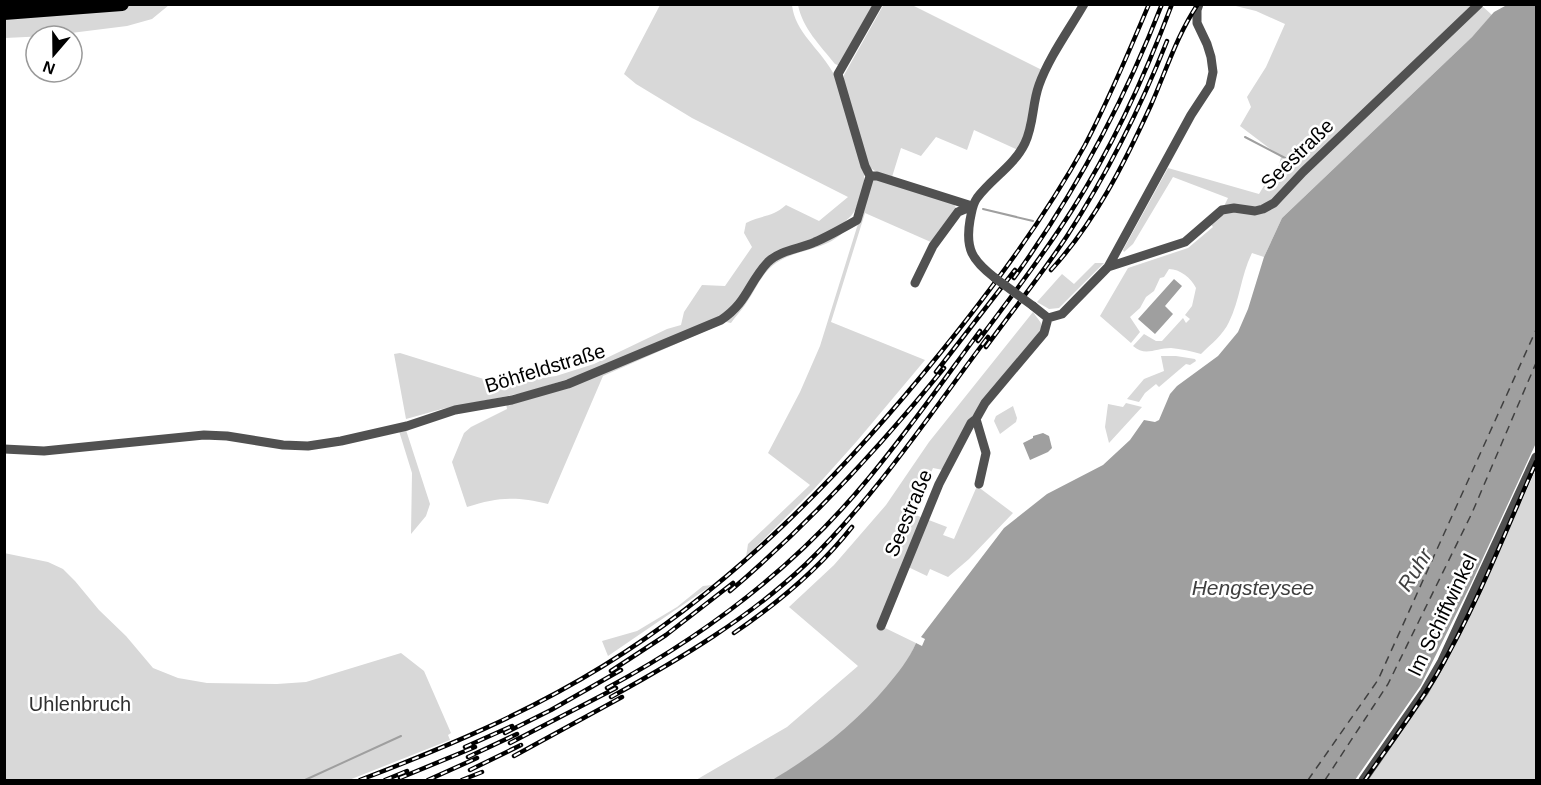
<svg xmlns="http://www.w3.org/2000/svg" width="1541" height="785" font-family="Arial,sans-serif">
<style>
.green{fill:#d8d8d8}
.water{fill:#9f9f9f}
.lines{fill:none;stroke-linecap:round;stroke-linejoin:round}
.stream{stroke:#9f9f9f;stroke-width:2}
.ferry{stroke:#404040;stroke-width:1.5;stroke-dasharray:8 6;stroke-linecap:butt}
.highway-casing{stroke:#dbdbdb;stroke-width:16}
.minor{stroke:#515151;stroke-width:9}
.highway{stroke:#000;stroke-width:14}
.rail-casing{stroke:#000;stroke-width:4.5}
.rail{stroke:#fff;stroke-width:2;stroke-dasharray:7;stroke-linecap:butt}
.minor-bridge{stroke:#515151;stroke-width:9}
.labels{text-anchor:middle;stroke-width:5;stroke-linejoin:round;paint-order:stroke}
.street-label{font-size:20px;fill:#000;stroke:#fff}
.park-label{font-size:20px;fill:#2f2f2f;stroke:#fff}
.water-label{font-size:21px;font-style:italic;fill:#404040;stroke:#fff}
</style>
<rect width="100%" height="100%" fill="#fff"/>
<!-- green -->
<path class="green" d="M884,4L912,5L1042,70L1028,129L1018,150L974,130L967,150L936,137L921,156L901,148L892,177L878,173L869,167L844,83V75Z
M1480,4L1492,15L1472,37L1282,218L1264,257L1252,253C1241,275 1240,300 1229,322C1223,335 1211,344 1201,354C1191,351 1181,349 1171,348C1156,348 1145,357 1133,346L1144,334L1156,341H1162L1183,318L1186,323L1190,319L1185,315L1192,306L1196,288C1191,278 1180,269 1169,269L1164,277L1160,278L1154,291L1146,297L1140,308L1130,317L1140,332L1131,343L1100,316L1128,268L1188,248L1213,227L1209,222L1222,210L1228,198L1173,177L1133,244L1124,252L1123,250L1168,168L1259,194L1265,184L1273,187L1281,157L1240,126L1251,107L1247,97L1266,67L1285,24L1256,11L1232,5Z
M133,5H169L152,19L127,26L47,36L5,38V16Z
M660,5H792C795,32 819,48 832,71C849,100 855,139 864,171V183L856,209L851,216L839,227L819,237L785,250L724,315L597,370L527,392L442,409L406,419L394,354L400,353L487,380L499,382L520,381L556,376L594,364L667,329L681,325L684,312L702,285L725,286L752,247L744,233L746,223C762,215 773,217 786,205L819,221L848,197L692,118L636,84L624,74Z
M798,5H875L840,66L835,64C820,45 803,29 798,5Z
M874,179L954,204L957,210L933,243L865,213L831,322L925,360L857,441L815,488L746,557L748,544L810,485L768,453L800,392L820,346L871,182Z
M847,228C829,251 798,248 776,263C762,272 755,291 745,305C741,311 735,317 731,323L726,322L603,376L548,504C516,496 498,497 467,507L452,462L464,433L471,427L507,409L506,403L724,321L770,263Z
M1095,263H1104L1059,308L1049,309L1037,302L1062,274L1074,284Z
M1033,312L1041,323L1042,329L983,401L964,428L943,470L933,468L913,514L947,527L943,535L954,539L977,486L1013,513L969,559L948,577L930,569L927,576L906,566L881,626L916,643C897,690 836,741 794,767C787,771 778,779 770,780C748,784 718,780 696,780L787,727L858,666L789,607L834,565L886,505L929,442Z
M1161,356H1176L1195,359L1196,361L1190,365L1186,364L1159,387L1156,384L1145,393L1139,402L1127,399L1144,379L1164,371Z
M1126,403L1142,407L1109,443L1105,427L1108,404L1123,407Z
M1013,406L1017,418L1016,422L1000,434L994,421L996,416Z
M406,430L430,504L426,516L411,534L412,473L399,431Z
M1536,469V780H1367L1426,696L1503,543Z
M4,553L48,562L63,569L75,581L99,610L126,636L153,668L178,678L207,683L277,684L306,682L401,653L424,671L451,733L448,735L450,740L349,780H5Z
M712,585L608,656L602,641L637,631L677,607L703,586Z"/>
<!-- water -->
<path class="water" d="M1505,6L1536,5V443L1471,584L1421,685L1355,780H772C816,754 854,725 887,686C898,673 909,659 916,643L922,646L925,639L921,637L927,629L1004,528L1047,494L1103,465L1130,440L1144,420L1155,422L1159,420L1170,394L1177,386L1218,356L1238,332L1248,309L1264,257L1282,218L1472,37L1494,12Z
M1174,279L1182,286L1165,306L1173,314L1155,334L1138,319Z
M1043,433L1049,436L1052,448L1048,452L1030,460L1023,443L1033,438V436Z"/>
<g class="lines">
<!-- stream -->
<path class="stream" d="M1245,137L1289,160
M983,209L1033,221
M305,780L401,736"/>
<!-- ferry -->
<path class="ferry" d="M1308,780L1378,680L1536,330
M1325,780L1388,684L1472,513L1536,363"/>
<!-- highway casing -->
<g class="highway-casing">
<path id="highway" d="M4,13L122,4"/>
</g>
<!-- minor -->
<path class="minor" d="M870,176H877L972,206
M1108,267L1185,242L1222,210L1234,208L1255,211L1263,209L1274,203L1303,172L1479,4
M995,278C972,260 965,249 970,220C972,211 972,205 977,198C992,178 1014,166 1025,143C1034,124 1032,104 1039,85C1049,57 1069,30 1084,4
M915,283L933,246L958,212L972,206
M1033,306L1048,318L1062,314L1108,267L1191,115L1210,86L1213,72L1211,57L1207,44L1197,23V10L1199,4
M4,449L44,451L204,435L227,436L283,445L308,446L341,441L407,426L455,410L512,400L568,384L721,320C748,302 748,283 768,262C780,250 800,249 815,242C829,236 843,228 857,220L870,176L865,166L838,74L878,4
M979,484L986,453L976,419L985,403L1044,333L1048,318
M881,626L939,484L971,423L976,419
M1363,780L1424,692L1442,661L1536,457"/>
<!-- highway -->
<use href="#highway" class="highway"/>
<!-- rail casing -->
<g class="rail-casing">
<path id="rail" d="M1051,270C1095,222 1124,164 1151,105C1166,71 1177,35 1198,4
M1014,278C1075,193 1124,102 1162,4
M978,341C1010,298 1043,256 1072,210C1113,146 1145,76 1172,4
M986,347C1013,310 1042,274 1067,236C1107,174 1140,109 1167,41
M936,372L1015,270
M730,591C809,524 879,448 944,368
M734,633C778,603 818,570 852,527
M611,671L666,635L733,583
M607,688C706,635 797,565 868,479C908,431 943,381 980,331
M611,697C680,659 749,618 806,564C876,496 930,414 988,337
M505,733L551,710L621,670
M510,743L616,688
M465,747L512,726
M514,756L622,697
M468,757L517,734
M470,770L521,745
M400,778L475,747
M360,780C444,748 527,713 603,666C736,584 844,472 941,352C994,286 1044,219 1085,145C1109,99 1129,52 1149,4
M385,780L407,771
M428,780L477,758
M462,780L482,772
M1365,780C1389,745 1415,711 1437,674C1476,607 1505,533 1536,462"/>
</g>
<!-- rail -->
<use href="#rail" class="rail"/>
<!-- minor-bridge -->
<path class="minor-bridge" d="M995,278L1033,306"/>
</g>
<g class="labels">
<!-- street labels -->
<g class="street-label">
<text transform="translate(1297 154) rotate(-44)" y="7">Seestraße</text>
<text transform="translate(545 368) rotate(-17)" y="7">Böhfeldstraße</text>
<text transform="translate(908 513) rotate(-67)" y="7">Seestraße</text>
<text transform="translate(1442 615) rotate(-64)" y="7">Im Schiffwinkel</text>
</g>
<!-- park labels -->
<g class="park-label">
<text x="80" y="711">Uhlenbruch</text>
</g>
<!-- water labels -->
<g class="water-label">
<text transform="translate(1415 570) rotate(-58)" y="7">Ruhr</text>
<text x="1253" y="595">Hengsteysee</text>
</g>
</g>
<!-- border -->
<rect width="1541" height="785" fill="none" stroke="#000000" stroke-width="12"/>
<!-- north arrow -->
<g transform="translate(54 54) rotate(200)"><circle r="28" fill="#ffffff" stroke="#999999" stroke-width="1.5"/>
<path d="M0-4.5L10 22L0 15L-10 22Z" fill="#000000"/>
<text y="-9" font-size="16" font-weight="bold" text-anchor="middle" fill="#000000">N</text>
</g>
</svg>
